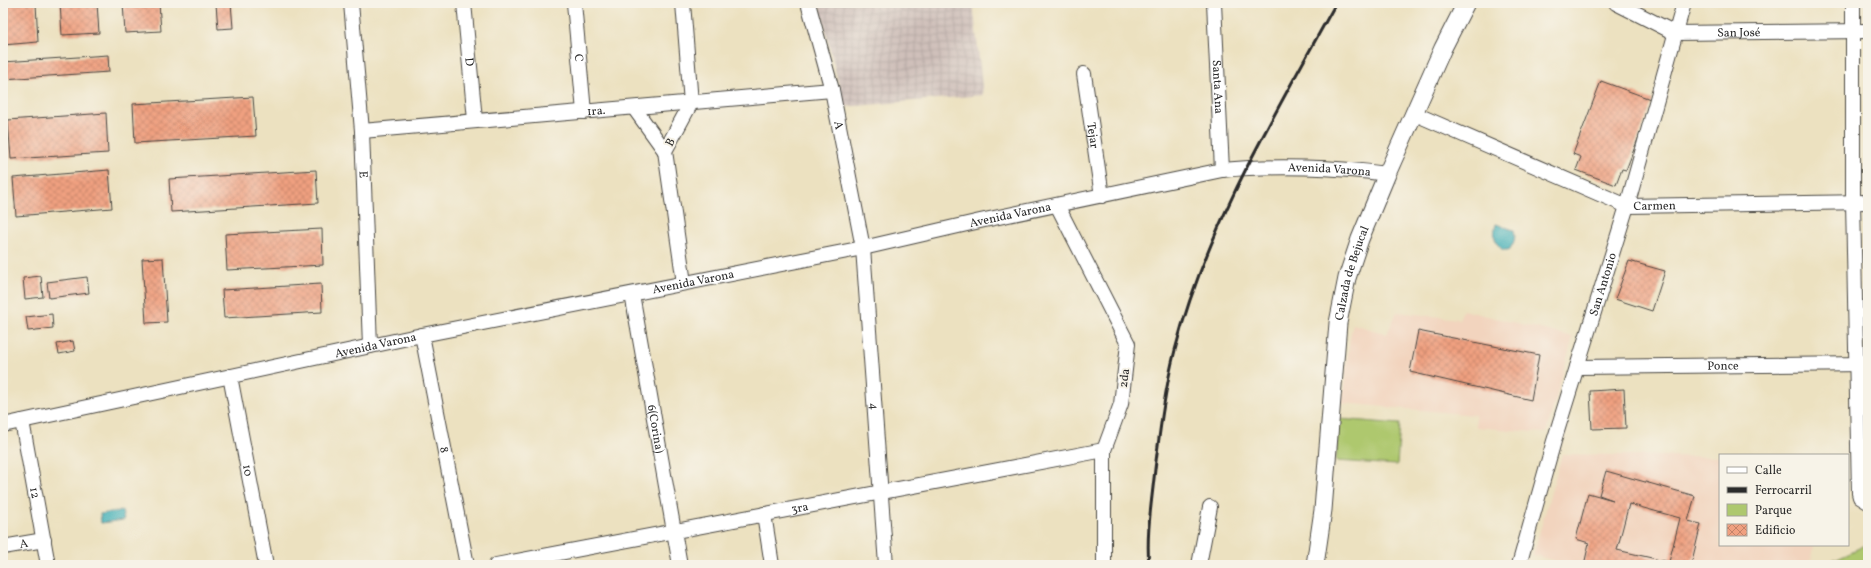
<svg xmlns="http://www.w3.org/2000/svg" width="1871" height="568" font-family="Vollkorn,serif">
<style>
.built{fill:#f2d4be}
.industrial{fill:url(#industrial-grid)}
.green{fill:#aec86e;stroke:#6c7a4c}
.water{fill:#3daeb6;stroke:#346c70}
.building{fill:url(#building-cross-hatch);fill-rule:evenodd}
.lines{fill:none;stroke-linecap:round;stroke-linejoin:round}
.minor-casing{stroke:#484641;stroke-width:16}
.major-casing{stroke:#484641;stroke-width:19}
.minor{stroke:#fff;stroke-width:14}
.major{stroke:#fff;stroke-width:17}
.rail{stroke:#2b2b2b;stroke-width:3}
.labels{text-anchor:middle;stroke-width:4;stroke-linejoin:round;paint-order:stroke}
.street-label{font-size:12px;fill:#2b2b2b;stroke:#f7f3e8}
</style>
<defs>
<pattern id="industrial-grid" width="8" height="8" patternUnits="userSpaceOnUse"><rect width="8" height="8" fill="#cfc0ba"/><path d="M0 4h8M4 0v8" fill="none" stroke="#b2a5a0"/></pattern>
<pattern id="building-cross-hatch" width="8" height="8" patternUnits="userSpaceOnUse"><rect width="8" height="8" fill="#f0a080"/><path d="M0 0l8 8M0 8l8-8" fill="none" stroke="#c38369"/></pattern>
</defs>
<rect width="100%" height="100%" fill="#f7f3e8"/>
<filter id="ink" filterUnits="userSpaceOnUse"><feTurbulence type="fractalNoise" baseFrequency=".025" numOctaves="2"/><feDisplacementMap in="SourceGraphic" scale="8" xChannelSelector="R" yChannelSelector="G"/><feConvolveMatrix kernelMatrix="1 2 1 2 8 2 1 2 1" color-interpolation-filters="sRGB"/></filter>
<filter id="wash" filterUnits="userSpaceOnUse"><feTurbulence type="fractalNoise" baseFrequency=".012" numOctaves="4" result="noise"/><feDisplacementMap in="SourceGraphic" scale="16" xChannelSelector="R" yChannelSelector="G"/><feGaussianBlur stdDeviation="0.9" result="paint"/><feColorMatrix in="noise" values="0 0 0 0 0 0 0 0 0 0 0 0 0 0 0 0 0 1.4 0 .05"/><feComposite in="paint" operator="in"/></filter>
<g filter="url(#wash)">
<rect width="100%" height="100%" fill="#ece1c0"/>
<!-- built -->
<path class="built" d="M1463,310L1573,337L1546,433L1476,427L1475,415L1342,403L1350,337L1353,324L1387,334L1397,312L1459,319Z
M1562,454L1720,457V545H1814L1812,559L1800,565H1573L1533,555Z"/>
<!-- industrial -->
<path class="industrial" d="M819,3H973L983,95L844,107Z"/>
<!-- green -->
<path class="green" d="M1339,419L1400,424L1397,465L1336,461Z
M1868,544V565H1822Z"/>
<!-- water -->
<path class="water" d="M1496,224L1514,230C1516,238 1514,243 1509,250H1503C1494,243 1493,235 1496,224Z
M122,511L124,520L101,523L100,514Z"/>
<g id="blocks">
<!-- building -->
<path class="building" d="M3,3H36L38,42L3,45Z
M60,3H97L99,33L62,35Z
M123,3H159L161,31L125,33Z
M224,3H231L233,28L218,29L216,4Z
M108,55L109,72L3,79V62Z
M1601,81L1653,100L1626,170L1622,169L1616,185L1576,170L1581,157L1573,154Z
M253,97L256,136L135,143L133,104Z
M106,113L108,153L11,159L8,120Z
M109,170L112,208L16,216L13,178Z
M316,170L318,203L171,212L169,179Z
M322,229L323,265L227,270L225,234Z
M163,258L167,322L146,323L142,259Z
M1629,261L1665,271L1652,311L1615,299Z
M41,276L43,297L25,299L23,278Z
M87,277L89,293L49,298L47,282Z
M321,284L322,312L224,318L222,290Z
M52,314L53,328L28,331L26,317Z
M1418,331L1539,355L1531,400L1410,372Z
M73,341L75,351L59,354L57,344Z
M1624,389L1626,428L1592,429L1590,391Z
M1606,471L1695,496L1688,521L1701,524L1691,565H1584L1589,543L1576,539L1588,493L1613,500L1599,495ZM1629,504L1680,518L1669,562L1617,550Z"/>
</g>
</g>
<g filter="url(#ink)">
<use href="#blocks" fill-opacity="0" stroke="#484641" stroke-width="1"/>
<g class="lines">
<!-- minor casing -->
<g class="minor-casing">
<g id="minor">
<path id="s1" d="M351,3L362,131L370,346"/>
<path id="s2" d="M464,3L475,120"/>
<path id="s3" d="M574,3L584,112"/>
<path d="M683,3L691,103L665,151L684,283"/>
<path id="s4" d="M808,3L832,90L863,248L886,565"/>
<path id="s5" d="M1214,3L1222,170"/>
<path id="s6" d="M1616,3L1675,33L1868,31"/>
<path d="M1853,3V202L1859,493L1860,497L1868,502"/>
<path id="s7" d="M1084,74L1102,196"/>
<path d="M634,108L665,151"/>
<path id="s8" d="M1413,113L1627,206L1868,202"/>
<path id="s9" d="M362,131L832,90"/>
<path d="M1057,205L1128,344L1121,404L1104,450V565"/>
<path id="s10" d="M632,294L680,565"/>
<path id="s11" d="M422,335L467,565"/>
<path id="s12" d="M1577,367L1868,364"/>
<path id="s13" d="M230,376L266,565"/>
<path id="s14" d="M22,421L48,565"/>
<path id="s15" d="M3,425L422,335L863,248L980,221L1222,170C1274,165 1336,167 1387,174"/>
<path d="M764,514L772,565"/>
<path id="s16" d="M3,547L44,540"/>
<path id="s17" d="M496,565L1104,450"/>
<path d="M1199,565L1210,507"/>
<path id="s18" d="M1519,565L1554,441L1627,206L1684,3"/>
</g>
</g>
<!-- major casing -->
<g class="major-casing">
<g id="major">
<path id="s19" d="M1315,565L1323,510L1338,323L1347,278L1360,239L1387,174L1443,48L1466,3"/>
</g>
</g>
<!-- minor -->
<use href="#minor" class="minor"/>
<!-- major -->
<use href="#major" class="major"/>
<!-- rail -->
<path class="rail" d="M1149,565C1146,534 1152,500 1155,469C1160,429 1165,389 1175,350C1207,226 1275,114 1336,3"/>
</g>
</g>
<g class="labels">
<!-- street labels -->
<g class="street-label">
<text dy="4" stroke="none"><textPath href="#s6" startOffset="130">San José</textPath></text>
<text dy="4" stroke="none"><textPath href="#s3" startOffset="55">C</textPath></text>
<text dy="4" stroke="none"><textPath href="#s2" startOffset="59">D</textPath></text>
<text dy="4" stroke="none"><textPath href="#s5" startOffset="84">Santa Ana</textPath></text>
<text dy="4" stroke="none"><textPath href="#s9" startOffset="235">1ra.</textPath></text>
<text dy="4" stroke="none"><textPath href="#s4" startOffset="126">A</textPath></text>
<text dy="4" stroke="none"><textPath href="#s7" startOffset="62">Tejar</textPath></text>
<text transform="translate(670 142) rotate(-62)" y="4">B</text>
<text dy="4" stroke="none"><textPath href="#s15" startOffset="1353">Avenida Varona</textPath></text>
<text dy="4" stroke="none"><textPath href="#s1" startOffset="172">E</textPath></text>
<text dy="4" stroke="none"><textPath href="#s8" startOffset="261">Carmen</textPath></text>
<text dy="4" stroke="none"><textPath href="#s15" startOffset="1029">Avenida Varona</textPath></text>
<text dy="4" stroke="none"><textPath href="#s19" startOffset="295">Calzada de Bejucal</textPath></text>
<text dy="4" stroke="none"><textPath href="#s15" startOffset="705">Avenida Varona</textPath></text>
<text dy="4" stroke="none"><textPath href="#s18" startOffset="293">San Antonio</textPath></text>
<text dy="4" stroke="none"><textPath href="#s15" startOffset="381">Avenida Varona</textPath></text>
<text dy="4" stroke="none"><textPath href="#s12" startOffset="146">Ponce</textPath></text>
<text transform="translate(1124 378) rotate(-83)" y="4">2da</text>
<text dy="4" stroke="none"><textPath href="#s4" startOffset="410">4</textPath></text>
<text dy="4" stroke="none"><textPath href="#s10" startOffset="137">6(Corina)</textPath></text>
<text dy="4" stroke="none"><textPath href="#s11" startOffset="117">8</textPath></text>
<text dy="4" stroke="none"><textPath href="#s13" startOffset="96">10</textPath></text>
<text dy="4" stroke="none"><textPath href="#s14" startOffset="73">12</textPath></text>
<text dy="4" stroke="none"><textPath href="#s17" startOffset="309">3ra</textPath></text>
<text dy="4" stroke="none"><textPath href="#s16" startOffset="21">A</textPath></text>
</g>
</g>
<!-- margin -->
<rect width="1871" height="568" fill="none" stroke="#f7f3e8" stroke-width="16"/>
<!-- legend -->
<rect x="1719" y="454" width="130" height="92" fill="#f7f3e8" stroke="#a5a39c"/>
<rect x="1727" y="467" width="20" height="6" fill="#ffffff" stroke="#a5a39c"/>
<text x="1755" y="474" font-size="12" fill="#2b2b2b">Calle</text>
<rect x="1727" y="487" width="20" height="6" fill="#2b2b2b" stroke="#a5a39c"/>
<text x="1755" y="494" font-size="12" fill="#2b2b2b">Ferrocarril</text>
<rect x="1727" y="504" width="20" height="12" fill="#aec86e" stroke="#a5a39c"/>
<text x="1755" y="514" font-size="12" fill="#2b2b2b">Parque</text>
<rect x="1727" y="524" width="20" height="12" fill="url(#building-cross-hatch)" stroke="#a5a39c"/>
<text x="1755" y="534" font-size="12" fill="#2b2b2b">Edificio</text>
</svg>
